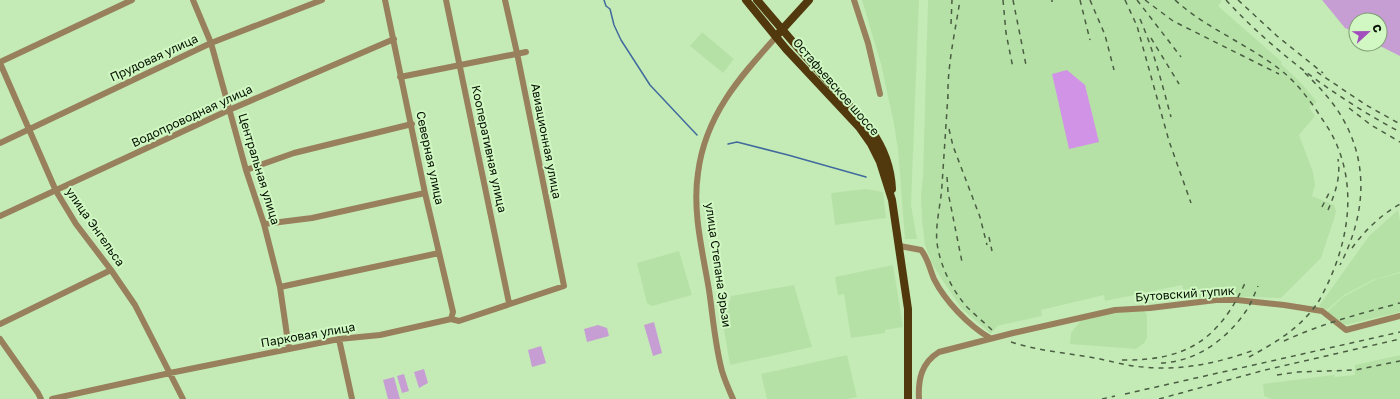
<svg xmlns="http://www.w3.org/2000/svg" width="1400" height="399" font-family="'Golos Text',sans-serif">
<style>
.built{fill:#b6e1a6}
.green{fill:#c79ed4}
.forest{fill:#d193e5}
.lines{fill:none;stroke-linecap:round;stroke-linejoin:round}
.stream{stroke:#416a9d;stroke-width:1.5}
.minor{stroke:#98805c;stroke-width:6}
.major{stroke:#51390d;stroke-width:8}
.rail{stroke:#495e42;stroke-width:1.5;stroke-dasharray:5 5;stroke-linecap:butt}
.labels{text-anchor:middle;stroke-width:4;stroke-linejoin:round;paint-order:stroke}
.street-label{font-size:12px;fill:#051002;stroke:#d1f8c3}
</style>
<rect width="100%" height="100%" fill="#c4ebb6"/>
<!-- built -->
<path class="built" d="M862,0H919L911,205L917,239H905L898,150L894,124L881,64Z
M928,0H1221L1222,1L1218,6L1282,62L1281,64L1300,82L1317,102L1309,107L1315,116L1299,135L1313,172L1315,185L1312,196L1334,205L1336,211L1334,219L1321,258L1281,298L1228,296L1199,298L1187,300L1186,299L1182,285L1105,301L1104,295L1041,310L1042,316L997,326L991,334L962,309L941,278L933,265L925,245L922,221L921,194L923,176Z
M702,32L734,59L723,73L690,46Z
M866,189L883,192L886,218L835,225L831,193Z
M1398,210L1400,220V272L1373,280L1344,295L1327,310L1319,306L1369,236Z
M679,251L692,295L652,306L647,303L637,263Z
M893,265L903,327L885,330V333L851,338L844,294L838,295L835,277Z
M1400,273V312L1345,325L1340,322L1327,312L1343,297L1377,279Z
M794,285L812,347L730,365L723,324L731,296Z
M1140,310L1144,311L1147,314V338L1144,343L1136,349L1070,344L1071,333L1082,319L1106,314Z
M847,355L857,397L848,399H767L761,374Z
M1400,355V399H1271L1264,396L1263,384L1334,375L1335,377L1355,375V365Z"/>
<!-- green -->
<path class="green" d="M1322,0H1400V56L1376,44H1380V20H1356V33L1345,28Z
M654,322L662,353L653,356L644,325Z
M598,325L607,328L609,336L587,342L584,329Z
M541,346L546,363L532,367L528,350Z
M424,369L428,383L419,388L414,372Z
M404,374L409,391L402,393L397,376Z
M394,377L400,399H388L383,380Z"/>
<!-- forest -->
<path class="forest" d="M1067,70L1085,85L1099,142L1069,149L1052,74Z"/>
<g class="lines">
<!-- stream -->
<path class="stream" d="M604,0L606,6L610,9L614,25L621,40L650,85L697,135
M728,144L737,142L788,155L866,177"/>
<!-- minor -->
<path class="minor" d="M193,0L211,43L246,170L264,224L280,287L289,349
M385,0L425,193L453,312L451,319
M446,0L509,303
M854,0L868,43L880,94
M0,62L132,0
M0,63L56,191L76,224L111,270L135,305L183,399
M400,77L526,52
M0,143L211,43L322,0
M246,170L294,153L412,124
M0,216L229,110L394,39
M264,224L312,218L425,193
M900,246L921,250C928,258 930,270 934,279C945,301 969,326 990,338
M280,287L439,253
M0,324L111,270
M0,339L38,393L41,399
M339,339L352,399
M52,399L170,373L289,349L339,339L380,335L451,319L459,321L564,286L517,53L505,0
M733,399C729,390 725,381 722,371C715,345 713,317 709,290C703,253 692,212 698,173C705,116 739,78 776,37
M919,399C918,380 921,363 939,352L1013,333L1115,310L1150,308L1216,300H1237L1284,305L1322,311L1346,330L1400,316"/>
<!-- major -->
<path class="major" d="M746,0L786,49L859,127L871,144L880,162L892,200L908,309V399
M757,0L793,42L871,130C884,148 891,167 892,189
M779,33L809,0"/>
<!-- rail -->
<path class="rail" d="M1003,0L1006,33L1013,68
M1013,0L1026,65
M1052,0V2
M1080,0L1090,40
M1090,0L1105,35L1114,70
M1125,0L1137,26L1169,141L1191,203
M1137,0L1181,57
M1145,0L1173,21L1279,74
M1175,0C1206,28 1245,43 1278,68C1293,79 1304,93 1315,108C1320,116 1325,123 1330,131C1362,188 1347,253 1316,306
M1226,0C1275,53 1336,98 1400,132
M1238,0L1277,36L1323,73
M1140,19C1154,51 1162,84 1171,117
M951,24L952,0
M1151,38L1179,84
M1317,72L1366,105L1400,124
M1305,73C1316,84 1327,95 1336,108C1370,157 1367,213 1340,265
M948,94C946,125 944,155 942,185C941,204 935,224 937,243C940,266 953,292 968,308C976,316 985,323 993,331
M948,99C947,66 955,33 960,0
M1349,108L1371,125L1400,142
M949,129L953,146L980,217L987,245
M947,177L948,192L962,262
M1322,207L1330,191
M1328,210C1335,194 1341,177 1338,159
M989,237L992,251
M1352,248C1365,230 1381,215 1400,204
M1284,341C1323,323 1359,314 1400,303
M1011,342C1039,351 1067,353 1095,358C1111,361 1127,366 1143,367C1181,371 1219,363 1254,350
M1249,357C1275,343 1302,327 1318,302
M1122,360C1186,361 1219,340 1246,281
M1161,363C1196,362 1227,339 1246,311C1251,304 1254,295 1258,286
M1277,375L1298,372L1355,370L1400,361
M1125,394L1400,332
M1102,399L1115,396
M1159,399L1265,370L1400,339"/>
</g>
<g class="labels">
<!-- street labels -->
<g class="street-label">
<text transform="translate(154 58) rotate(-25)" y="4">Прудовая улица</text>
<text transform="translate(836 87) rotate(49)" y="4">Остафьевское шоссе</text>
<text transform="translate(192 116) rotate(-25)" y="4">Водопроводная улица</text>
<text transform="translate(546 141) rotate(79)" y="4">Авиационная улица</text>
<text transform="translate(489 149) rotate(78)" y="4">Кооперативная улица</text>
<text transform="translate(430 158) rotate(78)" y="4">Северная улица</text>
<text transform="translate(259 169) rotate(73)" y="4">Центральная улица</text>
<text transform="translate(95 227) rotate(55)" y="4">улица Энгельса</text>
<text transform="translate(718 265) rotate(82)" y="4">улица Степана Эрьзи</text>
<text transform="translate(1185 294) rotate(-4)" y="4">Бутовский тупик</text>
<text transform="translate(308 335) rotate(-10)" y="4">Парковая улица</text>
</g>
</g>
<!-- north arrow -->
<g transform="translate(1368 32) rotate(68)"><circle r="19" fill="#d1f8c3" stroke="#7f9b76"/>
<path d="M0-3L7 15L0 10L-7 15Z" fill="#a24ebc"/>
<text y="-6" font-size="11" font-weight="bold" text-anchor="middle" fill="#051002">С</text>
</g>
</svg>
